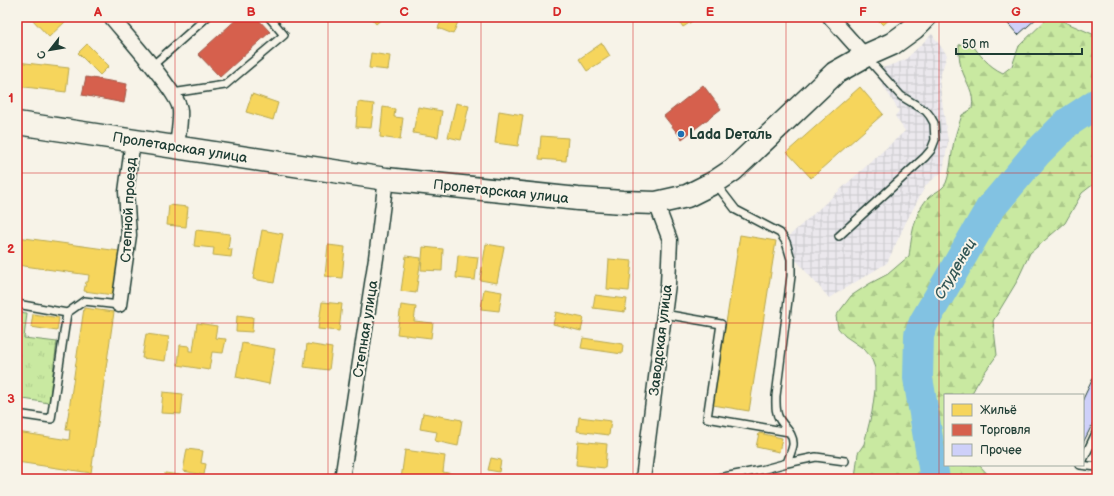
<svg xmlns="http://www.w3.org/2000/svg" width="1114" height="496" font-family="'Balsamiq Sans',sans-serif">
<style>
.industrial{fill:url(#industrial-grid)}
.grass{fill:url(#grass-tufts);stroke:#74936a}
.forest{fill:url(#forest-firs);stroke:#74936a}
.homes{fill:#f6d55c;stroke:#b6a750}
.shops{fill:#d6604d;stroke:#9f5646}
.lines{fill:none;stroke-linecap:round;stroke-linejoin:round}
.river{stroke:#82c2e2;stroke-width:30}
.building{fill:#ced0f9;stroke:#1f3d34}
.service-casing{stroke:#1f3d34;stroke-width:10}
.minor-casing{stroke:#1f3d34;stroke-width:17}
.primary-casing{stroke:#1f3d34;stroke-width:25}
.service{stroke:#f7f3e8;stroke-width:7}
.minor{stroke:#f7f3e8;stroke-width:14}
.primary{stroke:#f7f3e8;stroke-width:22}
.grid{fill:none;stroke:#d62828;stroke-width:1;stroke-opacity:0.55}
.poi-dot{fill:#1f6fb2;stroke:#f7f3e8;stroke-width:1.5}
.labels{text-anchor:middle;stroke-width:4;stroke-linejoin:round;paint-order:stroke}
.poi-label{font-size:14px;font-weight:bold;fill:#1f3d34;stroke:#f7f3e8;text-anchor:start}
.street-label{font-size:14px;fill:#1f3d34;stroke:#f7f3e8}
.water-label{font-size:15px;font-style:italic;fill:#335857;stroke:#f7f3e8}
.neatline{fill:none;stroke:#d62828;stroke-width:1.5}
.grid-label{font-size:13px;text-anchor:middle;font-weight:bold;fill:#d62828}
</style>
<defs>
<pattern id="industrial-grid" width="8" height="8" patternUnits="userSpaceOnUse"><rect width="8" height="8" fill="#ebe8ed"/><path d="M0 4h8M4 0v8" fill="none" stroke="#c9c8cc"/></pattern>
<pattern id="grass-tufts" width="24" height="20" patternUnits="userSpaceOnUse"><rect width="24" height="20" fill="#c9e9a1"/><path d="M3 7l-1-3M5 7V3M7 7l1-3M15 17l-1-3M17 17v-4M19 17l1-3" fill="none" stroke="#acc98b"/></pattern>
<pattern id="forest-firs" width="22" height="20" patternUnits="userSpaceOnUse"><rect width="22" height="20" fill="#c9e9a1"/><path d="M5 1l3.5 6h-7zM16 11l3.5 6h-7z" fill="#acc98b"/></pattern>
</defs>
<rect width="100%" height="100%" fill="#f7f3e8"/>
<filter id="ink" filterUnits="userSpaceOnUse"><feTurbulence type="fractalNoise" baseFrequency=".025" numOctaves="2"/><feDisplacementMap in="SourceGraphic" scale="8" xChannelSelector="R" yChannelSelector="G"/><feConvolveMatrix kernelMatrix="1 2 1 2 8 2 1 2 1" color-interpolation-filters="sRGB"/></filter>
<g filter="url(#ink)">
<!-- industrial -->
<path class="industrial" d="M932,34L947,55L939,80L948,142L943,171L926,185L906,222L887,263L829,298L795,259L789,236L905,131L895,116L899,111L874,71L905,60Z"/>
<!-- grass -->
<path class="grass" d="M17,312L27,313L24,338L57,342L49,403L17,398Z"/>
<!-- forest -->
<path class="forest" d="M1049,17L1060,20L1097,36V184L1091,186L1082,193L1065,223L1030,253L1016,283L993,321L997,355C988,368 978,380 971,395H945V465H979L992,479H855L858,453L864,444L872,412L875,390V368L871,357L864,349L845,336L838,328L836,316L851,296L869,284L888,274L909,256C912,236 913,216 927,199C932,193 942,191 946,183C951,170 951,155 954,141C956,132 959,124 962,115L972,109C975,91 966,84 961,67C959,60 959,53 959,45L970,42C980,55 988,66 1003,73L1012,66L1019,46Z"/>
<!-- homes -->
<path class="homes" d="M30,17H65L67,20L49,37Z
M370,17H384L376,24Z
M443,17H460L453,34L438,28Z
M676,17H691L694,20L683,27Z
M875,17H892L883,25Z
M602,43L610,56L587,71L579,59Z
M87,44L109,66L100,75L78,53Z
M371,53L390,56L388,70L369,68Z
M17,62L69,68L66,92L17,86Z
M860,87L883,114L811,178L787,152Z
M252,94L278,103L273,120L246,112Z
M358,102L374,104L371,128L356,127Z
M456,103L469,106L461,140L448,137Z
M383,107L395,109L394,117L403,118L400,140L380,137Z
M418,107L442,111L438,137L413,133Z
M499,111L523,115L518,146L495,143Z
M541,136L568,138L566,161L539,159Z
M169,205L188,207L186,227L167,225Z
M196,230L230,234L228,249H232L231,257L213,255L214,248L194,246Z
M262,230L283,234L274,283L253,279Z
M740,235L776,241L749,411L713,405Z
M17,237L119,251L113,295L84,291L86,282H88L89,275L17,265Z
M486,244L504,247L497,283L480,280Z
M328,245L345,247L342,278L325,276Z
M423,247L443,249L442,271L421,270Z
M458,255L478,257L475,280L456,278Z
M406,256L421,258L416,293L401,291Z
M609,259L632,261L629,291L607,289Z
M484,289L502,292L499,311L481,309Z
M595,295L627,299L625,312L593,308Z
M322,302L342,304L339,331L318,329Z
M401,305L416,307L414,321L433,323L431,338L397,334Z
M84,308L114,312L91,473L17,462V432L69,440L70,430H66Z
M556,312L584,318L581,331L553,324Z
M33,314L59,318L57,331L31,327Z
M237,315L253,317L252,332L236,331Z
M197,323L217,326L215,338L226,339L223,353L212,352L209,370L178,365L180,345L189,346V351H193Z
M146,334L169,337L165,361L142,358Z
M583,338L623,344L622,354L581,348Z
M242,343L275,349L269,384L236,377Z
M307,344L332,348L329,370L304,367Z
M163,392L183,394L181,414L161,413Z
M423,413L462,420L458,446L435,441L437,432L420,429Z
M579,417L611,421L609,435L577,431Z
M759,433L782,438L779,452L756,447Z
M578,441L607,444L605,468L576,465Z
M187,449L203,451L201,463L206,464L204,475L183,471Z
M405,450L445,456L443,472L458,475V479H401Z
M491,458L501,460L499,472L488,470Z
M165,473L187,476V479H164Z"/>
<!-- shops -->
<path class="shops" d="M239,17H256L270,32L220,77L198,54Z
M86,77L127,84L124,103L82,95Z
M703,85L721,109L682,139L664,116Z"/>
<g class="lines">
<!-- river -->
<path class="river" d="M935,479L918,378L919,335L924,322L989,210L1036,154L1067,123L1097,103"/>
</g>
<!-- building -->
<path class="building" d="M1002,17H1038L1018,35Z
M1097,370V415L1083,443V399Z"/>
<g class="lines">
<!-- service casing -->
<g class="service-casing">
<path id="service" d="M152,66L207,17
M172,93L225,85L284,35L269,17
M716,184L736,210L780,233L786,242L791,259V276L776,396C776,404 775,413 780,420C785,428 794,434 793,445C792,451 789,457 787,463
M839,236L925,157L931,150L935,140L934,123L930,116L926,111L901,96L866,57
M17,304L67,313L84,301L119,305
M664,314L721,324L707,418L789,432
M17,414L51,419L67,313
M1083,460L1097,431
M1080,465L1097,467
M713,479L761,470L787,463L816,457L845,461"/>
</g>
<!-- minor casing -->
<g class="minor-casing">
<path id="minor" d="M111,17C124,33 179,93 180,110C181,122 178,135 177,147
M830,17L865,56
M119,305L129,235L126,192L133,140
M342,479L376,258L386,179
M643,479L668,284L670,240L656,203"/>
</g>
<!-- primary casing -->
<g class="primary-casing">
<path id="primary" d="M17,123L386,179L578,199L623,202L656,203L687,196L715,182L733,170L835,73L865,56L892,44L914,28L925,17"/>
</g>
<!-- service -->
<use href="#service" class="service"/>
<!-- minor -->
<use href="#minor" class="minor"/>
<!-- primary -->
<use href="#primary" class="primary"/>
</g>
</g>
<!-- grid -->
<path class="grid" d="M175,17V479M328,17V479M481,17V479M633,17V479M786,17V479M939,17V479M17,173H1097M17,323H1097"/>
<!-- markers -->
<circle class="poi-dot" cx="681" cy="134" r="4"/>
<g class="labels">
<!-- poi labels -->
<g class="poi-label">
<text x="689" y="139">Lada Dеталь</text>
</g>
<!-- street labels -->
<g class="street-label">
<text transform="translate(180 147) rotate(9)" y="5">Пролетарская улица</text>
<text transform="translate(501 191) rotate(6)" y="5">Пролетарская улица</text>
<text transform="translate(128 210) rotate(-87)" y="5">Степной проезд</text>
<text transform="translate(365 329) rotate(-81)" y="5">Степная улица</text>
<text transform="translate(660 340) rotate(-83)" y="5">Заводская улица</text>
</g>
<!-- water labels -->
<g class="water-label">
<text transform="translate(955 269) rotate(-60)" y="5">Студенец</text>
</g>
</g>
<!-- margin -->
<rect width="1114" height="496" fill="none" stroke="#f7f3e8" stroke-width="44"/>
<!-- legend -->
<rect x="944" y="394" width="140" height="72" fill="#f7f3e8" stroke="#a1aaa0"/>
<rect x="952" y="404" width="20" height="12" fill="#f6d55c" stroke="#a1aaa0"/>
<text x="980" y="414" font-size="12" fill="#1f3d34">Жильё</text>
<rect x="952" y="424" width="20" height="12" fill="#d6604d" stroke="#a1aaa0"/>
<text x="980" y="434" font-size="12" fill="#1f3d34">Торговля</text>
<rect x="952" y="444" width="20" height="12" fill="#ced0f9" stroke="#a1aaa0"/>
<text x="980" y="454" font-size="12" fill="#1f3d34">Прочее</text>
<!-- north arrow -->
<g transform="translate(50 50) rotate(239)" stroke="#f7f3e8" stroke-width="3" paint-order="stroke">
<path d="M0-3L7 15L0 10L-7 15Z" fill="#1f3d34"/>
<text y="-6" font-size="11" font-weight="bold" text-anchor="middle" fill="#1f3d34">С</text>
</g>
<!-- scale -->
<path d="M956 48v6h126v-6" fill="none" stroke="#1f3d34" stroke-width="2"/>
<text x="962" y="48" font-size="12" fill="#1f3d34" stroke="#f7f3e8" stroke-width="3" paint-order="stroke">50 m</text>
<rect x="22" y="22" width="1070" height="452" class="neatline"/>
<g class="grid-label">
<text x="98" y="16">A</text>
<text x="251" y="16">B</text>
<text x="404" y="16">C</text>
<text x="557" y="16">D</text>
<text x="710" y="16">E</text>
<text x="863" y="16">F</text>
<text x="1016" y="16">G</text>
<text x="11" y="102">1</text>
<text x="11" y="253">2</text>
<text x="11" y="403">3</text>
</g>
</svg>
